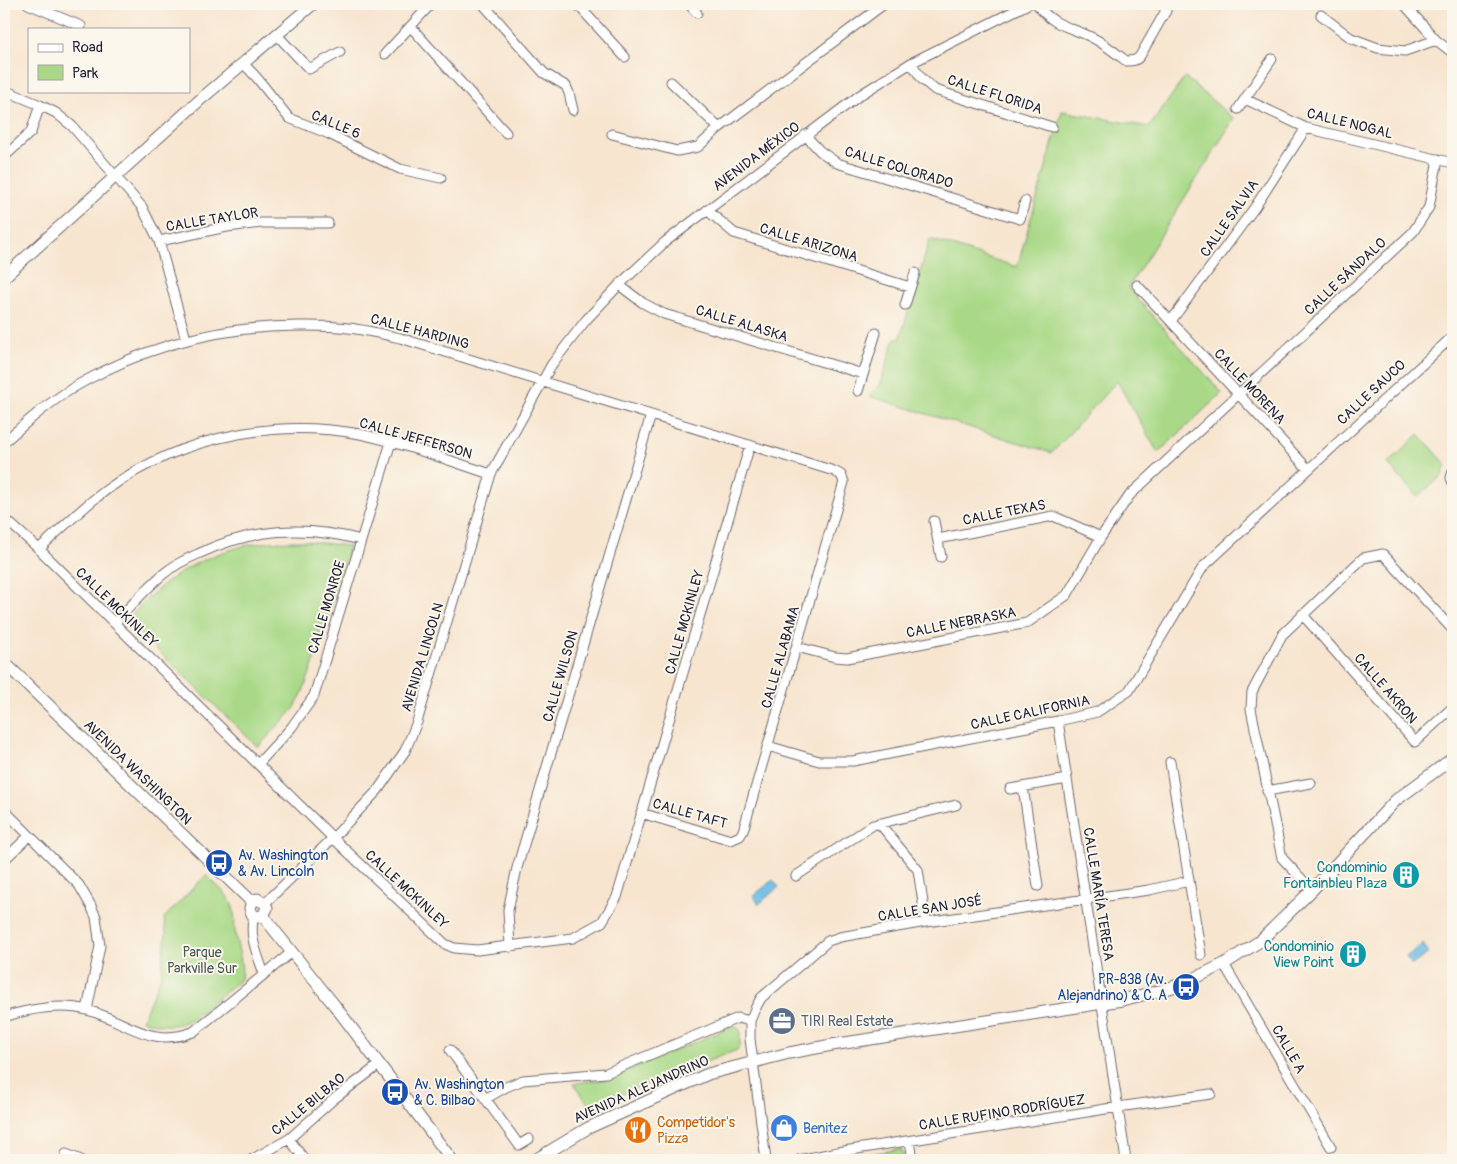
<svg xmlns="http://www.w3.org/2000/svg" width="1457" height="1164" font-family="Pangolin,sans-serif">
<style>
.green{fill:#a9d987;stroke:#667e61}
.water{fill:#67bbe3;stroke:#446e8f}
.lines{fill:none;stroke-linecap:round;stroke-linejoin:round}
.minor-casing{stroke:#6d666f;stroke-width:11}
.tertiary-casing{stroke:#6d666f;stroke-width:13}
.minor{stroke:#fff;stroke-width:9}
.tertiary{stroke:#fff;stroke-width:11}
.labels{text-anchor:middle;stroke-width:4;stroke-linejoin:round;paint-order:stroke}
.street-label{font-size:14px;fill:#22223b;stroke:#fbf7ec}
.transit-label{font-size:14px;fill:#164399;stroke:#fbf7ec;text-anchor:start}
.culture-label{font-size:14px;fill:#0d838f;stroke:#fbf7ec;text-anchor:end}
.park-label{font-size:14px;fill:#4a5952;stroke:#fbf7ec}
.service-label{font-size:14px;fill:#4e5e75;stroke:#fbf7ec;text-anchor:start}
.food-label{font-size:14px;fill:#c56008;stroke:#fbf7ec;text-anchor:start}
.shop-label{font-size:14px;fill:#366cbe;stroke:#fbf7ec;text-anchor:start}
</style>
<rect width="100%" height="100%" fill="#fbf7ec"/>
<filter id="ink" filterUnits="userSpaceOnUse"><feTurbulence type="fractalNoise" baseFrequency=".02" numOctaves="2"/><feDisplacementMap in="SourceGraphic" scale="10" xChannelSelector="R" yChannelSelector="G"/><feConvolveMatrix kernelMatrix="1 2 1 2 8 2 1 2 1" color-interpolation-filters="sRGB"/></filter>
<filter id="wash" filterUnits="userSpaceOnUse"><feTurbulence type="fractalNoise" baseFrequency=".0096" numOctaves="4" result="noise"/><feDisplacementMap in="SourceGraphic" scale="20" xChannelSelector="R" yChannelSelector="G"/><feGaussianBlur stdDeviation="1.12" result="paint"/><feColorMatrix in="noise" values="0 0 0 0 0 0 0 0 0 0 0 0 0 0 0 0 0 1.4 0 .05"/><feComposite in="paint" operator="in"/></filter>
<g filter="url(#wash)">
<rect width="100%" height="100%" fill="#f7e5cf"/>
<!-- green -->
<path class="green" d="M1185,77L1234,119L1128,288L1222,393L1158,453L1117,381L1052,453L869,396L880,385L895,338L900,339L930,239L1017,267L1062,111L1149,127Z
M1419,434L1446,464L1442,476L1417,497L1388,464Z
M306,541L349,546L317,654L302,694L294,709L258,747L127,621C159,581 199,556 248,545C267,541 287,541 306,541Z
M206,875C215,884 227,893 232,905C236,913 234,924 235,932C237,949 244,962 241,979L192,1019C174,1028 160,1026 142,1020L161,976L166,933L164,918Z
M731,1027H736L740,1030V1046L737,1050L627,1092L592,1110L574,1083L608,1079Z
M900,1149L903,1153L904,1160H833Z"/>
<!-- water -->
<path class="water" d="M773,880L779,887L759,904L753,896Z
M1423,944L1429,953L1412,965L1406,957Z"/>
</g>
<g filter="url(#ink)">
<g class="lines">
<!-- minor casing -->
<g class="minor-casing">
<path id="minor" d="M28,4L81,26
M483,4L544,73L566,86L569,93L573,110
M577,4L625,57
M689,4L697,13
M1037,4C1053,27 1070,26 1093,38C1105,44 1116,53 1126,61C1132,61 1136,61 1140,56L1164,14L1166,11L1162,4
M1404,4L1436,40L1453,53
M1321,15L1351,38L1378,48L1405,51L1436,40
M411,27L506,133
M276,34L309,69L340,52
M385,54L431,4
M243,63L257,78L289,118L329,134L400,169L441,178
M911,63L922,79L935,90L1052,127
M671,82L719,128
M4,90L40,105L56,113L72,126L142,207L159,241L186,339
M1245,99L1306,128L1453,163
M1238,109L1272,59
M612,134L677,151L698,147L719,128L884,4
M805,135L820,151L837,163L994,211L1020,219L1025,201
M4,157L31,132L40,105
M707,210L734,233L910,287
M159,241L227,227L262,223H328
M619,285L643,303L664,314L863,374
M1137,285L1308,469
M905,305L915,273
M1171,321L1255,207L1306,128
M858,391L876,333
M4,442C29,420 55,397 85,381C155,342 227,325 306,326C320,326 334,326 348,328C366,330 383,334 400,338L834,471L841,475L844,482L743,831L740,836L731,840L641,813
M1453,471L1451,478L1453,483
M4,518L39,549L333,838L445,944L454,948L477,950L573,938L602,922L617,897L750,445
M934,521L941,557
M938,539L1053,516L1101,537
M39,549C56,533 74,516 92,501C167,440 266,417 360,434C405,443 448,461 491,474
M1302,614L1415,742L1453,707
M114,623C130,607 145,590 162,575C173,566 186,559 198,554C252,528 304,525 361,540
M797,647L835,657L847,658L1027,623L1067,595L1101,537L1130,495L1413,232L1429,207L1438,159
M1058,721L1126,1160
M768,746L819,761H853L1058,721L1097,712L1129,691L1203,567L1453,336
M1170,762L1201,955
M258,764L291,728L314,696L391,442
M1023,787L1038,886
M1010,789L1067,779
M1267,791L1311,783
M4,810L79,885L91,906L96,917L100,946L87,1010
M879,823L918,870L926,922
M4,860L29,836
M796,876L873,825L956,805
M1312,890L1282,858L1251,709L1252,692L1282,635L1363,558L1383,554L1453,630
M265,903L333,838L378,790L405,751L417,722L491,474L552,364L586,320L619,285L665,242L860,95L911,63L1028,4
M254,916C248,936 258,955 264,974
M510,947L508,910L517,868L651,415
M1224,964L1331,1147
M4,1017C29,1009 62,1003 87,1010C128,1021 148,1048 193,1032L292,952
M450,1050L519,1145L529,1139
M485,1099L506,1087L523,1080L606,1073L738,1018L750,1021
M289,1139L305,1160
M910,1141L913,1160
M66,1154L81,1160
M251,1160L289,1139L335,1098L379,1065
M766,1160L750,1039V1021L755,1009L761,998L828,941L840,937L926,922L1149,890L1189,881
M799,1160L838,1152L1118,1107L1211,1094"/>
</g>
<!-- tertiary casing -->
<g class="tertiary-casing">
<path id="tertiary" d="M4,277L201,99L313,4
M4,662L252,902
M252,902L257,899L265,903L267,908L263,916
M252,902L250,908L252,914L257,917L263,916
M263,916L335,1006L452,1160
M535,1160L588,1128L708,1074L789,1053L832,1045L1122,1000L1163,990L1185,983L1224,964L1260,941L1312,890L1396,800L1453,758"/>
</g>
<!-- minor -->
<use href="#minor" class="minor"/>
<!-- tertiary -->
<use href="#tertiary" class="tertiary"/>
</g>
</g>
<!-- icons -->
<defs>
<g id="bus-disc" transform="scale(1.4375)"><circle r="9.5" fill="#1a4fb4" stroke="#fbf7ec"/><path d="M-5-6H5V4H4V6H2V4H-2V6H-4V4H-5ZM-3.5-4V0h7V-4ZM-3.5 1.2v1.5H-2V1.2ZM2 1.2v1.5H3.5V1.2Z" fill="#fff"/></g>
<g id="building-disc" transform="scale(1.4375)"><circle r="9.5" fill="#0f9aa8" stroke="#fbf7ec"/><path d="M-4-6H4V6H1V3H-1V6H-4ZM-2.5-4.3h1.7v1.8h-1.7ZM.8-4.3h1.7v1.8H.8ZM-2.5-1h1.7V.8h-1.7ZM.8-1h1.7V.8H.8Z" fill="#fff"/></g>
<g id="office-disc" transform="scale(1.4375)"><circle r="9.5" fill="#5c6f8a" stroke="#fbf7ec"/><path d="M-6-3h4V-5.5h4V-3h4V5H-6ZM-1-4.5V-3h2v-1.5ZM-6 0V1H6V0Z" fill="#fff"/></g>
<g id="shop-disc" transform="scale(1.4375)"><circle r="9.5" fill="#3f7fe0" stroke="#fbf7ec"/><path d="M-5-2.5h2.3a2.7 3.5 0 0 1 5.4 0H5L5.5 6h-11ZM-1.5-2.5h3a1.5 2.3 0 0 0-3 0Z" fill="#fff"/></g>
<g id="restaurant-disc" transform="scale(1.4375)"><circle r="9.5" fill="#e8710a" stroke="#fbf7ec"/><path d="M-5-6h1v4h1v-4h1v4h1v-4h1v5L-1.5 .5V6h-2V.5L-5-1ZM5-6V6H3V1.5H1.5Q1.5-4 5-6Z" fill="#fff"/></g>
</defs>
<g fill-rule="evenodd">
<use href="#bus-disc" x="219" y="863"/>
<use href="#building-disc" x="1406" y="875"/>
<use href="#building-disc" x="1353" y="954"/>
<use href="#bus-disc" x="1186" y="987"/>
<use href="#office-disc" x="782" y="1021"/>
<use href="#bus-disc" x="395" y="1092"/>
<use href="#shop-disc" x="784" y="1128"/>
<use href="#restaurant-disc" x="638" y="1130"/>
</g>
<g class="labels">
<!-- street labels -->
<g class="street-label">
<text transform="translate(995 94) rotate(18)" y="5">CALLE FLORIDA</text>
<text transform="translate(1350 123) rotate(14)" y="5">CALLE NOGAL</text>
<text transform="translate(336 124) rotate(23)" y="5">CALLE 6</text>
<text transform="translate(756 156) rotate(-37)" y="5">AVENIDA MÉXICO</text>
<text transform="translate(899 167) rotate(17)" y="5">CALLE COLORADO</text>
<text transform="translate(1229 218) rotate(-55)" y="5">CALLE SALVIA</text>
<text transform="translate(212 219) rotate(-9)" y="5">CALLE TAYLOR</text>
<text transform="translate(809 242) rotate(17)" y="5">CALLE ARIZONA</text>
<text transform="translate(1345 276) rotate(-43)" y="5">CALLE SÁNDALO</text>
<text transform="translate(742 323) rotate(17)" y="5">CALLE ALASKA</text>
<text transform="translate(420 331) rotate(15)" y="5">CALLE HARDING</text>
<text transform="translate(1250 386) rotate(47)" y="5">CALLE MORENA</text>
<text transform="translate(1371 392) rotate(-43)" y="5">CALLE SAUCO</text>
<text transform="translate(416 438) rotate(16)" y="5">CALLE JEFFERSON</text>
<text transform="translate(1004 512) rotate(-11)" y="5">CALLE TEXAS</text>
<text transform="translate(117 607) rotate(44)" y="5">CALLE MCKINLEY</text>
<text transform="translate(326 607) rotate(-73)" y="5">CALLE MONROE</text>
<text transform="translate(684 622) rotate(-74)" y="5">CALLE MCKINLEY</text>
<text transform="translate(961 622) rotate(-11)" y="5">CALLE NEBRASKA</text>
<text transform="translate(422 657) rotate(-73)" y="5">AVENIDA LINCOLN</text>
<text transform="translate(780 657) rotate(-74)" y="5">CALLE ALABAMA</text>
<text transform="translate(560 676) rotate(-74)" y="5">CALLE WILSON</text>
<text transform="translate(1386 688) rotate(49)" y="5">CALLE AKRON</text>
<text transform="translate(1030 712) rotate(-12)" y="5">CALLE CALIFORNIA</text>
<text transform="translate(138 772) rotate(44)" y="5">AVENIDA WASHINGTON</text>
<text transform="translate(690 813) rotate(16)" y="5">CALLE TAFT</text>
<text transform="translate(407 889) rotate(43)" y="5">CALLE MCKINLEY</text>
<text transform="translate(1099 894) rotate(81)" y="5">CALLE MARÍA TERESA</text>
<text transform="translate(930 908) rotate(-9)" y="5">CALLE SAN JOSÉ</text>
<text transform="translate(1289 1049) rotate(60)" y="5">CALLE A</text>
<text transform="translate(641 1089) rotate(-24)" y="5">AVENIDA ALEJANDRINO</text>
<text transform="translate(308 1104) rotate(-39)" y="5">CALLE BILBAO</text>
<text transform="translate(1002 1112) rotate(-9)" y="5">CALLE RUFINO RODRÍGUEZ</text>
</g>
<!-- transit labels -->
<g class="transit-label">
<text x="238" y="860">Av. Washington<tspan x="238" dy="16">&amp; Av. Lincoln</tspan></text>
<text x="1167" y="984" text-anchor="end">PR-838 (Av.<tspan x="1167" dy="16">Alejandrino) &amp; C. A</tspan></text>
<text x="414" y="1089">Av. Washington<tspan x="414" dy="16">&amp; C. Bilbao</tspan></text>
</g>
<!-- culture labels -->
<g class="culture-label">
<text x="1387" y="872">Condominio<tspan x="1387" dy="16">Fontainbleu Plaza</tspan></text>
<text x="1334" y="951">Condominio<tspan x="1334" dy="16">View Point</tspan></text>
</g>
<!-- park labels -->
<g class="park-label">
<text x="202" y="957">Parque<tspan x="202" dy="16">Parkville Sur</tspan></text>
</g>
<!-- service labels -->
<g class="service-label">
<text x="801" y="1026">TIRI Real Estate</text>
</g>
<!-- food labels -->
<g class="food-label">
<text x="657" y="1127">Competidor's<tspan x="657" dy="16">Pizza</tspan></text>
</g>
<!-- shop labels -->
<g class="shop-label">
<text x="803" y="1133">Benitez</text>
</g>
</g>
<!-- margin -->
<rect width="1457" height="1164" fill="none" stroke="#fbf7ec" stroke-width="20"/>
<!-- legend -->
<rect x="28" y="28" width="162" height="65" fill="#fbf7ec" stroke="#a4a2a5"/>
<rect x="38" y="44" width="25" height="8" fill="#ffffff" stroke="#a4a2a5"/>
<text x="72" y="52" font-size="15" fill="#22223b">Road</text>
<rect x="38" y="65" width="25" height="15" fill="#a9d987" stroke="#a4a2a5"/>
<text x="72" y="78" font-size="15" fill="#22223b">Park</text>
</svg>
